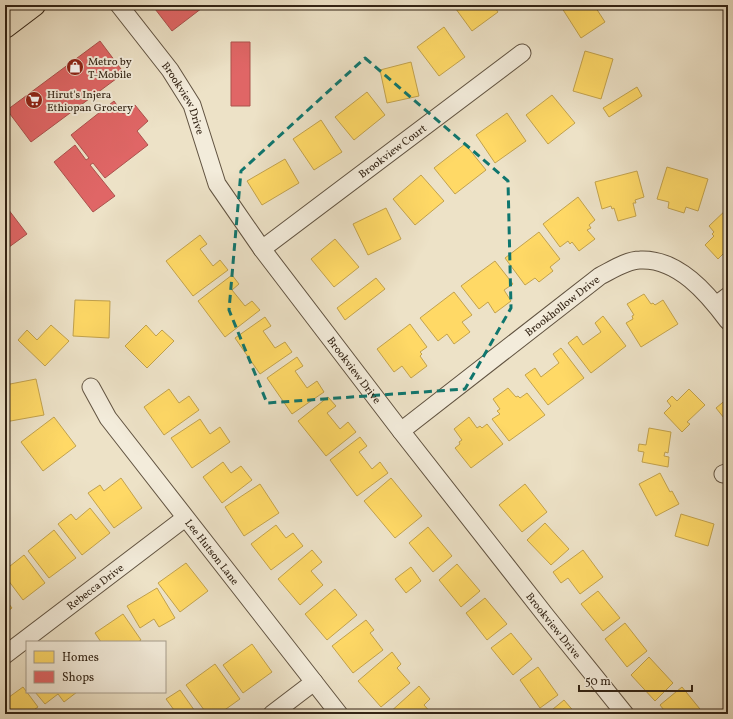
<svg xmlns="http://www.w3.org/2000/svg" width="733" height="719" font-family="Vollkorn,serif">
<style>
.homes{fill:#ffd966;stroke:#c2a24d}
.shops{fill:#e06666;stroke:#ac524d}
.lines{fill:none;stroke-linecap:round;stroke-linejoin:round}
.minor-casing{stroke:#615341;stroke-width:19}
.primary-casing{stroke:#322314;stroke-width:24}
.minor{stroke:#f3ecdb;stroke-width:17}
.primary{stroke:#ede2c7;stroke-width:22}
.marked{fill:none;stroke:#0f766e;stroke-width:3;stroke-dasharray:8 5;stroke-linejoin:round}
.labels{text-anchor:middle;stroke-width:4;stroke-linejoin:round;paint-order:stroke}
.poi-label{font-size:11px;fill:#322314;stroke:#f3ecdb;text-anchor:start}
.street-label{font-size:11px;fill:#322314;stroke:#f3ecdb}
</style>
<rect width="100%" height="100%" fill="#ede2c7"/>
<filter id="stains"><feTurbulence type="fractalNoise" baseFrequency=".005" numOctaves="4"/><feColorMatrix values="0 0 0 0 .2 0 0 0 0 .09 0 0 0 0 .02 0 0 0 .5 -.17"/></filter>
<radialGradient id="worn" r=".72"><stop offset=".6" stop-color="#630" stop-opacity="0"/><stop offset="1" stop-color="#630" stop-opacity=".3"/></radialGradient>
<!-- homes -->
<path class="homes" d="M453,5H493L498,12L472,31Z
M560,5H594L605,22L581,38Z
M444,27L465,57L439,76L417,47Z
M585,51L613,59L601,99L573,91Z
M411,62L419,96L387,103L380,70Z
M637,87L642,96L609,117L603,108Z
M367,92L385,115L354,140L335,117Z
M552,95L575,123L548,144L526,115Z
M507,113L526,141L495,163L476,135Z
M321,120L342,152L314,170L293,139Z
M465,144L486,170L455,194L434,168Z
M285,159L299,183L262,205L247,181Z
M667,167L708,179L698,211L686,207L684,213L668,208L669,202L657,199Z
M637,171L644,197L635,200L636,203H633L636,216L618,221L614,208L612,209L611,206L602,209L595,182Z
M421,175L444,201L415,225L393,199Z
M578,197L595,220L589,225L591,228L587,230L595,239L579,251L572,242L570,244L568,241L560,247L543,224Z
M386,208L401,239L368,255L353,224Z
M728,208V251L727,250L718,259L705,245L714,236L712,234L714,232L709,226Z
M539,232L560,259L550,267L553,271L539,282L535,278L525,285L505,258Z
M200,235L207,244L200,249L213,266L220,260L228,270L193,296L166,261Z
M335,239L359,267L334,287L311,259Z
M495,261L513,284L504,290L511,301L495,313L488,302L479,309L461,286Z
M232,275L239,284L232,290L245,306L252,301L260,310L225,337L198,301Z
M376,278L385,289L345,320L337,308Z
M454,292L472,315L462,322L470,332L454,344L447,334L438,341L420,318Z
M644,294L651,304L653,303L655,305L663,300L678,324L641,347L626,323L633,319L632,316L634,315L627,304Z
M75,300L110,301L109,338L73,336Z
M603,316L626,346L591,373L568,343L577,336L583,345L601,332L595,323Z
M265,317L271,326L263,331L275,348L285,342L292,352L260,374L235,338Z
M410,324L427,347L420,352L422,354L420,356L427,366L411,378L402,366L394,372L377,349Z
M51,325L69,341L45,366L18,340L27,330L37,340Z
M146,325L156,336L162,330L174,341L147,368L125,346Z
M561,348L584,378L548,405L525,375L535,368L541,377L559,363L553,354Z
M297,357L303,366L295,371L307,388L317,381L324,392L292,414L267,378Z
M36,379L44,415L5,422V385Z
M508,388L516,397L518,396L520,398L527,393L545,415L509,441L492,419L500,414L497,411L500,409L493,399Z
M169,389L179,403L189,396L199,410L164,435L144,407Z
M689,389L705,405L687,422L690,424L682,432L664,413L671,406L667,401L672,396L677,401Z
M328,397L336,406L327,413L340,429L348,422L356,432L326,456L298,421Z
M728,398V423L716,408Z
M54,417L76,446L43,471L21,442Z
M469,417L477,428L480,426L482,428L487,424L503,444L471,468L455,448L460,444L459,442L462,440L454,429Z
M200,419L210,434L220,427L230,442L192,468L171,438Z
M649,428L671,432L668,453L665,452L664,456L669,457L668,467L642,462L644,452L638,451L639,444L646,445Z
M360,437L367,446L359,452L372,469L380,462L388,473L357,496L330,460Z
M223,462L231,473L241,466L252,480L222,503L203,477Z
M660,473L670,492L672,491L679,504L656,516L639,484Z
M121,478L142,508L114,528L88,493L100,485L104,491Z
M391,478L422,516L395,538L364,501Z
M260,484L279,513L244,536L225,507Z
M525,484L547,512L522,532L499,505Z
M90,508L110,533L82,555L58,524L71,514L76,520Z
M681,514L714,524L708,546L675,536Z
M545,523L569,549L551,565L527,540Z
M276,525L286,538L293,533L303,546L271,570L251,544Z
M428,527L452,556L433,572L409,543Z
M54,530L76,558L49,578L28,551Z
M312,550L322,562L311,571L323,585L300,605L278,579Z
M583,550L603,577L580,594L568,578L561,583L553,572Z
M24,555L45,583L23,600L5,576V570Z
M186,563L208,591L180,612L158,583Z
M457,564L480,591L461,607L439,580Z
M411,567L421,581L406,593L395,579Z
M157,588L175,618L159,627L154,619L140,628L127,606Z
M335,589L357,615L327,640L305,614Z
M598,591L620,618L603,631L581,604Z
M485,598L507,624L487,640L466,613Z
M5,599L12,608L5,613Z
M123,614L141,640L138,642H101L95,633Z
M366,620L374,630L370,633L383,650L353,673L332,646Z
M625,623L647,651L627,667L605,639Z
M511,633L532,659L513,675L491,648Z
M252,644L272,672L243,693L223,665Z
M392,652L401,664L397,668L410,683L381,707L358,681Z
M649,657L673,683L655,701L631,675Z
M215,664L240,699L219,714H207L186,685Z
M538,667L558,695L540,708L520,680Z
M419,686L430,699L424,705L432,714H388Z
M23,687L38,707L28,714H5V700Z
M682,687L704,714H667L660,705Z
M180,690L197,714H168L174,710L166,699Z
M35,692H77L64,702L58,694L45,704Z
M564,700L576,714H547Z"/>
<!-- shops -->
<path class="shops" d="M152,5H206L172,31Z
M100,41L124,73L31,142L7,110Z
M231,42H250V106H231Z
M114,101L123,114L135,105L148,121L137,131L148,145L105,178L93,163L90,165L115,196L93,212L54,162L75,145L86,160L89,158L71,135Z
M5,205L27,234L5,250Z"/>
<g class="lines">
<!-- minor casing -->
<g class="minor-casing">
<g id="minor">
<path id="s1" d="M119,5L170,70L192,105L217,184L262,249L401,431L546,616L625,714"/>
<path id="s2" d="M262,249L522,53"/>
<path d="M716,305L728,296"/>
<path id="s3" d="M91,387L108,418L339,714"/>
<path id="s4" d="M401,431L600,276C612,270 627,260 640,260C678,258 708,294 728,321"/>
<path d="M723,474L728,472"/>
<path id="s5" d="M5,655L185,518"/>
<path d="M272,714L314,682"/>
</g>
</g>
<!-- primary casing -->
<g class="primary-casing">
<path id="primary" d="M5,27L34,5"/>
</g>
<!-- minor -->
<use href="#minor" class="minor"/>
<!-- primary -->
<use href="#primary" class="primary"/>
</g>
<!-- marked area -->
<path class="marked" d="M365,58L508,181L511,308L465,389L267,403L229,310L241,171Z"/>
<!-- icons -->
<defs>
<g id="shop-disc" transform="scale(0.9)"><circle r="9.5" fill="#8f2418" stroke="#f3ecdb"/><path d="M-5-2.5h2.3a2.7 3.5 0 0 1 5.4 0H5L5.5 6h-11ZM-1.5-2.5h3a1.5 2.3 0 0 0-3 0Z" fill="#fff"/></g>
<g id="supermarket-disc" transform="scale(0.9)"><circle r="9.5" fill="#8f2418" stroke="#f3ecdb"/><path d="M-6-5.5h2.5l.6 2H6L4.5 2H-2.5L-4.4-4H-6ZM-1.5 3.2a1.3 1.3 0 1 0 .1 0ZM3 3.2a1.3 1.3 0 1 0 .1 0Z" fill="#fff"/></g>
</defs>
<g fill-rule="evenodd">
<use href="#shop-disc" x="75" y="67"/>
<use href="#supermarket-disc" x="34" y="100"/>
</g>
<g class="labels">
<!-- poi labels -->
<g class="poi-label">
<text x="88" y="65">Metro by<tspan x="88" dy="13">T-Mobile</tspan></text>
<text x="47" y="98">Hirut's Injera<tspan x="47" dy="13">Ethiopan Grocery</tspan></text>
</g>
<!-- street labels -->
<g class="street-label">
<text dy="4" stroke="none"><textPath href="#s1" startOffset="114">Brookview Drive</textPath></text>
<text dy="4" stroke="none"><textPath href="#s2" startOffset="163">Brookview Court</textPath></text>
<text dy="4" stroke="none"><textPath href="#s4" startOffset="204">Brookhollow Drive</textPath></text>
<text dy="4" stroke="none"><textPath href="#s1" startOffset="438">Brookview Drive</textPath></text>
<text dy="4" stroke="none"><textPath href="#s3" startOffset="205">Lee Hutson Lane</textPath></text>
<text dy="4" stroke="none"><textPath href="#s5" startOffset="113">Rebecca Drive</textPath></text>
<text dy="4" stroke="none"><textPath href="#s1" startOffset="762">Brookview Drive</textPath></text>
</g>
</g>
<!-- margin -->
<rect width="733" height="719" fill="none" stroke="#ede2c7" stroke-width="20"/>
<rect x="6" y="6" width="721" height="707" fill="none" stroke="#322314" stroke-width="2"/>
<rect x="10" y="10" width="713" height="699" fill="none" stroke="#322314"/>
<!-- legend -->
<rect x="26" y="641" width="140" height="52" fill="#f3ecdb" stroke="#a69c8b"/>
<rect x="34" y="651" width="20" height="12" fill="#ffd966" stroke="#a69c8b"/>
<text x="62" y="661" font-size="12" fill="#322314">Homes</text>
<rect x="34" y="671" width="20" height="12" fill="#e06666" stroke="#a69c8b"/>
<text x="62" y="681" font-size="12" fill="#322314">Shops</text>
<!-- scale -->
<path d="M579 685v6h113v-6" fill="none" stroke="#322314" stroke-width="2"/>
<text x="585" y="685" font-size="12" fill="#322314" stroke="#f3ecdb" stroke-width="3" paint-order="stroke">50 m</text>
<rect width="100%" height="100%" filter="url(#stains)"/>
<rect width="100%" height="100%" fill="url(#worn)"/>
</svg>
